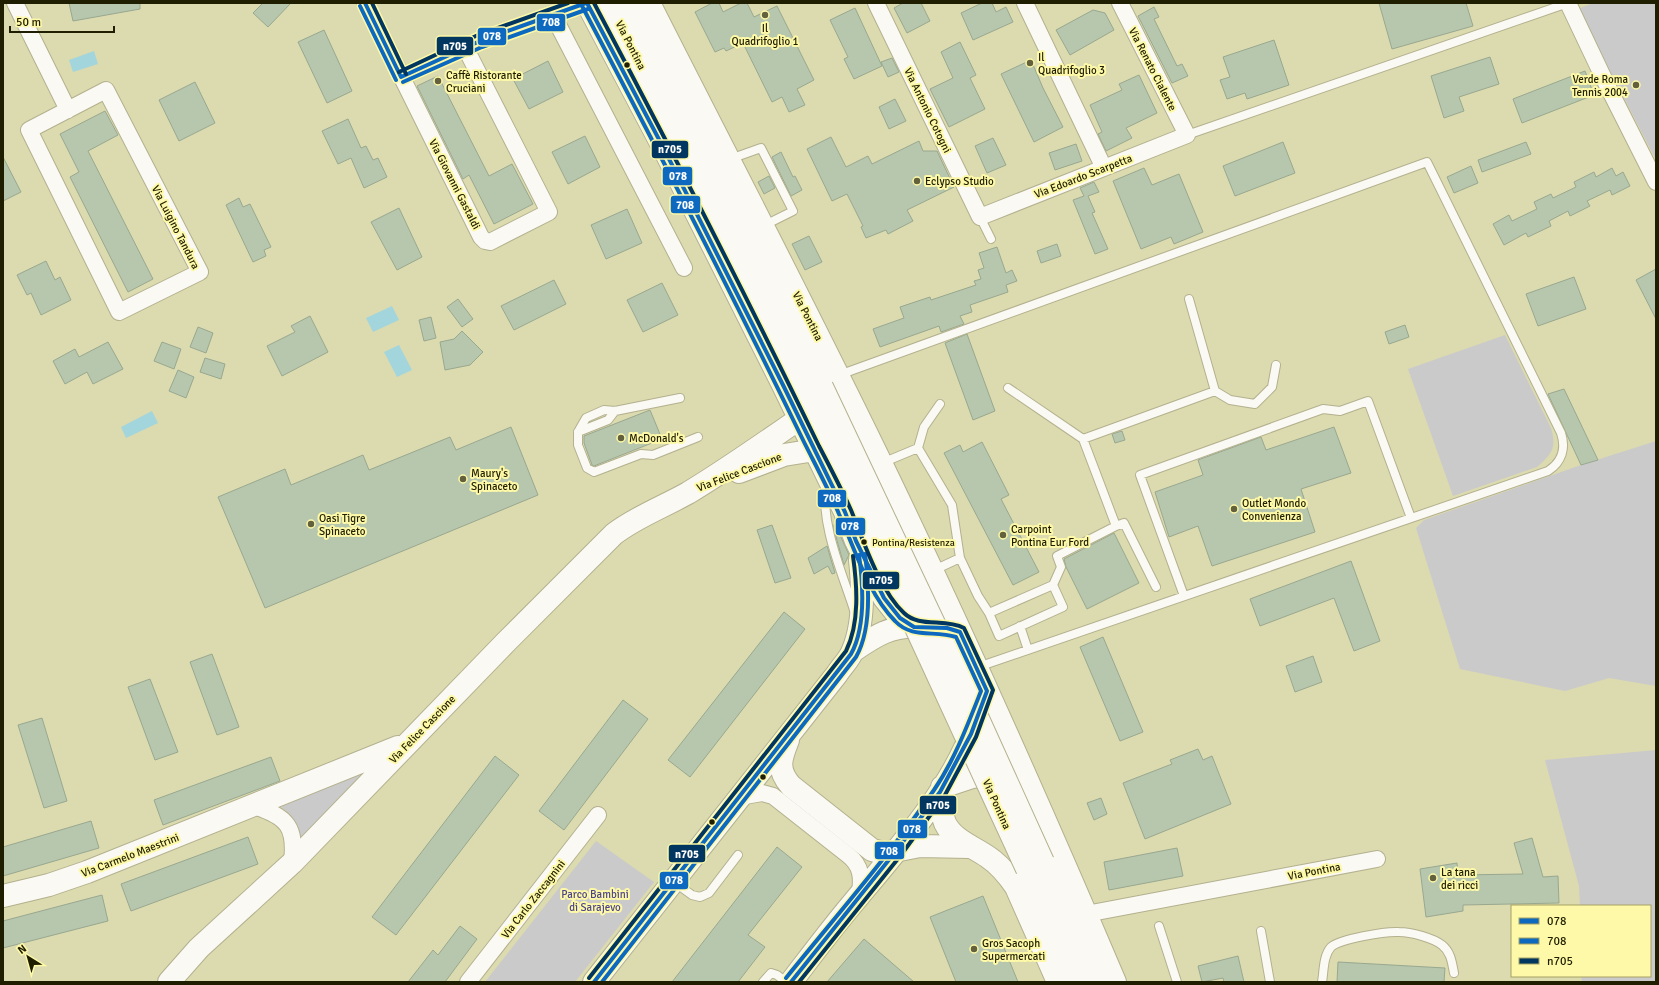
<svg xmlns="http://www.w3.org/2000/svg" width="1659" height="985" font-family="Signika,sans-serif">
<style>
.green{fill:#cbcaca}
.water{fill:#a3d5dd}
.building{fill:#b7c7ad;stroke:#98a88f}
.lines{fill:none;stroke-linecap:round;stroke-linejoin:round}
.lane-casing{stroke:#b3b18e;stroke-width:10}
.street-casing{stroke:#b3b18e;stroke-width:18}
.secondary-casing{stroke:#b3b18e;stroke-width:24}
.highway-casing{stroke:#b3b18e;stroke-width:24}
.lane{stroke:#faf9f3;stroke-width:8}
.street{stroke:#faf9f3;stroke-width:16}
.secondary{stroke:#faf9f3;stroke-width:22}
.highway{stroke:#faf9f3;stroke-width:22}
.highway-bridge-casing{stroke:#b3b18e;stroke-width:24;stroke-linecap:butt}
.highway-bridge{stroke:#faf9f3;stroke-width:22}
.bus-1-casing{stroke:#fdf9a8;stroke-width:7}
.bus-2-casing{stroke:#fdf9a8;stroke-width:7}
.bus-3-casing{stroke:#fdf9a8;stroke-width:7}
.bus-1{stroke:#0c69bf;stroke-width:4}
.bus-2{stroke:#0c69bf;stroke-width:4}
.bus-3{stroke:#00365f;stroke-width:4}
.poi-dot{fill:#62603d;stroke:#fdf9a8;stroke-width:1.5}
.bus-dot{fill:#201e00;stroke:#fdf9a8;stroke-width:1.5}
.labels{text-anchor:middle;stroke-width:4;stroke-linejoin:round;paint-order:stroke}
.bus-label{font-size:10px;fill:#201e00;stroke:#fdf9a8;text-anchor:start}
.poi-label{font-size:11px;fill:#201e00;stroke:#fdf9a8;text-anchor:start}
.street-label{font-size:11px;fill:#201e00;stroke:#fdf9a8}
.park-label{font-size:11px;fill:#4d458c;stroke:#fdf9a8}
.line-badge{stroke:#fdf9a8;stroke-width:1.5}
.badge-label{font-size:11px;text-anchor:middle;font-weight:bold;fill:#fff}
</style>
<rect width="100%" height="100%" fill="#dcdaaf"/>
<!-- green -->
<path class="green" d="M1593,3H1656V160L1578,9Z
M1505,335L1551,428C1557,447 1552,454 1537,467L1453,496L1408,369Z
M1656,441V686L1609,678L1565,691L1460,669L1416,528L1424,520L1581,465Z
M1656,750V982H1582L1581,976H1650V906H1580L1579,886L1545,760Z
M367,770L300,839C299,824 292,815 280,806Z
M596,841L654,882L575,982H485Z"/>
<!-- water -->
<path class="water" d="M94,51L98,64L73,72L69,60Z
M392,306L399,320L373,332L366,318Z
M399,345L412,370L397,377L384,352Z
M152,411L158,423L126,438L121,427Z"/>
<!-- building -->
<path class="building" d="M69,3H140V9L73,21Z
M263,3H291L268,27L253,13Z
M712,3H719L723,12L741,3H747L754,17L777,6L814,80L797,89L805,105L789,112L782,97L772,102L743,43L726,51L724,48L715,52L695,12Z
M903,3H921L930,21L907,33L894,8Z
M982,3H992L996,12L1006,7L1013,22L973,40L961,13Z
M1379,3H1466L1473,26L1392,49Z
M1154,7L1159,17L1154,19L1177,66L1182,64L1188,76L1172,83L1138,16Z
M855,8L882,66L854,79L844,59L848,57L830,20Z
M1093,10L1105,13L1114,30L1070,55L1056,30Z
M324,30L352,91L327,103L298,42Z
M1274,40L1289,85L1247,99L1245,93L1227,99L1220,80L1230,77L1223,57Z
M960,42L976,75L970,78L985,109L949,127L930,89L953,78L941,52Z
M1490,57L1499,84L1459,97L1464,111L1444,118L1431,76Z
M892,58L899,72L888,77L881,62Z
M1031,60L1043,88L1063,127L1034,142L1001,74Z
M548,61L563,92L529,109L513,79Z
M1585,71L1594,95L1522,123L1513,99Z
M1139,75L1157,113L1126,128L1132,138L1106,151L1098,134L1102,132L1090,105L1122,90L1119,84Z
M438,76L489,176L512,164L533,204L494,224L469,175L463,179L417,86Z
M195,82L215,123L179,141L159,100Z
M895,99L906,121L889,129L879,107Z
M105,111L118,135L88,151L153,279L128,292L70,177L79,172L60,134Z
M348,119L361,148L366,146L373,160L378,158L387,177L364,188L351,158L338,164L322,131Z
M585,136L600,167L568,184L552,152Z
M831,137L846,167L868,156L872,164L919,141L923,151H937L954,187L907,210L913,221L888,234L886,230L866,238L861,227L863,226L847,194L832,201L807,149Z
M993,138L1006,165L987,173L975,146Z
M1283,142L1295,173L1235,196L1223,166Z
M1526,142L1531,154L1482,172L1478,160Z
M1076,144L1082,161L1055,170L1049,153Z
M781,152L793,177L795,176L802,190L791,196L772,157Z
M3,157L21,192L3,201Z
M1471,166L1478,183L1454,193L1447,177Z
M1144,168L1152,185L1179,174L1203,232L1174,244L1171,237L1141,249L1113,181Z
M1612,168L1616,176L1623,172L1630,186L1612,195L1610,190L1587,201L1590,206L1570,216L1568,211L1549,221L1551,226L1528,237L1526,233L1504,245L1493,224L1509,215L1512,221L1537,209L1534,202L1551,194L1553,198L1576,187L1574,182L1594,172L1596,177Z
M769,176L775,188L764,194L758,182Z
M1094,182L1099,192L1088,196L1095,212L1092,213L1108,249L1095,254L1073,200L1084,196L1080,188Z
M239,198L243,207L250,204L271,247L264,250L266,256L253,262L226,205Z
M399,208L422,257L397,270L371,222Z
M627,209L642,243L606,259L591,225Z
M809,236L822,262L805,270L792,244Z
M1057,244L1061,256L1041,263L1037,251Z
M997,247L1006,273L1012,270L1017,281L1006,285L1008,292L970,305L972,312L960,316L964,324L941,332L939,326L880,347L873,329L904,318L900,307L930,297L931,300L976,285L974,281L981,279L978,270L984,268L979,253Z
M46,261L55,280L60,277L71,300L41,315L31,293L27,295L17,275Z
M1656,269V319L1636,280Z
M1574,277L1586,309L1538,326L1526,294Z
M554,280L566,304L514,330L501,306Z
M662,283L678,315L643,332L627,300Z
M458,299L473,319L462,327L447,307Z
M310,316L328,352L282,376L267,346L295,332L291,326Z
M431,317L436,338L424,341L419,320Z
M1405,325L1409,337L1389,344L1385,332Z
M198,327L213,333L206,353L190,347Z
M462,331L483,352L470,365L445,370L440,342L454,339Z
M967,334L995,411L973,420L945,343Z
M108,342L123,369L93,384L87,372L65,384L53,361L75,349L79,357Z
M162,342L181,349L174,369L154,361Z
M205,358L225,364L221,379L200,372Z
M178,370L194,377L186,398L169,391Z
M1564,389L1598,460L1581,465L1548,394Z
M650,410L662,439L594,466L592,465L584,443V436Z
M511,427L538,495L265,608L218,497L285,469L291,485L363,455L369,470L450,437L456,450Z
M1334,427L1351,473L1301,489L1315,532L1212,566L1198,526L1169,537L1155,492L1203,475L1198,460L1261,437L1266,450Z
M1122,431L1125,440L1115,443L1112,434Z
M982,442L1009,495L1001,499L1039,572L1013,585L944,453L960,445L963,452Z
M835,524L849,555L844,565L834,530V525Z
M772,525L791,578L775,583L757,530Z
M1114,533L1139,583L1087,609L1066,567L1064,559Z
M827,546L835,573L832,574L828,566L814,574L808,558Z
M1351,561L1380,641L1354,651L1334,598L1260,626L1250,599Z
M784,612L805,629L690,777L668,760Z
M1103,637L1143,732L1120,741L1080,647Z
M212,654L239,727L217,735L190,662Z
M1313,656L1322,682L1295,692L1286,666Z
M150,679L178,752L155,760L128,687Z
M623,700L648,719L564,830L539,811Z
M42,718L67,801L44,808L18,725Z
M1198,749L1203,760L1212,756L1231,804L1145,839L1123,783L1172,764L1170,760Z
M495,756L519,775L396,935L372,917Z
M271,757L280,781L163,825L154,800Z
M1101,798L1107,814L1094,820L1087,803Z
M91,821L99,848L3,876V847Z
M248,837L258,864L131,911L121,884Z
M1532,838L1543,877L1558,876L1559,903L1463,905V911L1426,917L1420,869L1457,863L1458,875L1523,874L1514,843Z
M777,847L802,867L748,935L765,947L738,982H672Z
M1177,848L1183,876L1109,890L1104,862Z
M102,895L108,921L3,948V921Z
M983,896L1018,982H956L930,917Z
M460,926L477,939L445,982H408L433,950L438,955Z
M864,939L914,982H827Z
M1238,956L1244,982H1224L1223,978L1202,982L1198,966Z
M1338,962L1445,968L1444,982H1337Z"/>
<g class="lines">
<!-- lane casing -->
<g class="lane-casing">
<path id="lane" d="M1187,135L1568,3
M730,159L761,148L793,211L763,226
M980,217L991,239
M839,375L1427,162L1561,433C1566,448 1562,462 1548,471L978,667
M1215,391L1230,400L1255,404L1272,387L1276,365
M680,398L615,411L604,410L586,418L578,432V445L587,468L594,472L641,454L653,455L698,437
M578,432L608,420L615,411
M1083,439L1215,391L1189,299
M918,448L924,427L940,404
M882,463L918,448L952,505L960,558L932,571
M826,484C820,524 842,572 854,610
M1116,526L1124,523L1156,587
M960,558L978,596L989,613L1053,585L1061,567L1057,556L1116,526L1083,439L1008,388
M1184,596L1140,475L1323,409L1340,411L1368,401L1411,518
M989,613L999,636L1063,607L1053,585
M1020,626L1028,650
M674,882L692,895L700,897L709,893L738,855
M1159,926L1177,982
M1261,931L1270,982
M763,982L771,973L777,975L786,982
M1322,982C1324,971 1323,956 1331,947C1340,939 1386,931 1399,932C1411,932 1433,938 1442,945C1451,952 1452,963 1454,973"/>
</g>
<!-- street casing -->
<g class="street-casing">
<path id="street" d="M15,3L68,110
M365,3L481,237L485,241L490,242L549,212L465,47
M876,3L980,217L1187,135L1120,3
M1025,3L1104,168
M1568,3L1605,81L1656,182
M553,15L684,268
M401,77L480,41L586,3
M106,90L200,272L119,312L29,130Z
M739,797L762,793L773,796L848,855C862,866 862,878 860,894
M254,806C288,817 296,827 292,863
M1086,914L1377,859
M468,982L598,815"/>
</g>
<!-- secondary casing -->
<g class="secondary-casing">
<path id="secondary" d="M587,3L663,147L783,385L845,512L856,541L884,598L900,618L914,627
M649,3C727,157 807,310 882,465C964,635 1041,808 1115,982
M739,472L784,455L815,450
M853,651C875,636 891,625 919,627
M788,740C781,758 776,769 791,786L872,850L884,853L920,846L969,847
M942,787L972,777L1001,774
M940,792C941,802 941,813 945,823C953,840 974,847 988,857C1000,865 1008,875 1016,887L1058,982
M3,896L49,885L87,872L398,747
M169,982L199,948L292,863L506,642L614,534C636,517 663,507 688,493C726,470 763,444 799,419
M594,982L837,674C842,666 850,659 853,650C864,624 863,588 860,560
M791,982C811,956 831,929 853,903C896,851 951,791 974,726"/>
</g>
<!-- highway casing -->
<g class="highway-casing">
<path id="highway" d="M609,3L805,393
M629,3L822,387
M1043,862L1095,982
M1027,869L1076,982"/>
</g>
<!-- lane -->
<use href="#lane" class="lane"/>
<!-- street -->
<use href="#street" class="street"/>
<!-- secondary -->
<use href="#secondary" class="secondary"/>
<!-- highway -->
<use href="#highway" class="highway"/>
<!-- highway-bridge casing -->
<g class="highway-bridge-casing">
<path id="highway-bridge" d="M822,387L955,668L1043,862
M805,393L912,619L1027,869"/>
</g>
<!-- highway-bridge -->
<use href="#highway-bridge" class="highway-bridge"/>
<!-- bus-1 casing -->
<g class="bus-1-casing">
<path id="bus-1" d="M365,3L401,77
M587,3L663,147L783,385L845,512L856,541L884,598L900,618L914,627L947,628L960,632L987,691L971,734L940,792L896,851L791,982
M401,77L480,41L586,3
M594,982L851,654C866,627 863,584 859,555"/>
</g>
<!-- bus-2 casing -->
<g class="bus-2-casing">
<path id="bus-2" d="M360,6L396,80
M582,6C658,150 733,296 804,442C816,466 829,490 839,514C855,549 868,594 895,621C912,639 934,630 956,637L981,691C968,724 954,761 934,790C889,856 836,916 786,978
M403,82L482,47L588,9
M602,982L856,657C872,629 869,585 865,554"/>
</g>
<!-- bus-3 casing -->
<g class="bus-3-casing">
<path id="bus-3" d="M372,3L406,74
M594,3C671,149 747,297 819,446C830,467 841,488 851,510C863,540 880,591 904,613C919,628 945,618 964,628L993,690L976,737L945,795L901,855L799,982
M399,72L478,35L568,3
M589,978L846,651C860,623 857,585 853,556"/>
</g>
<!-- bus-1 -->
<use href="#bus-1" class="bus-1"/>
<!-- bus-2 -->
<use href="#bus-2" class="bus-2"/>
<!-- bus-3 -->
<use href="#bus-3" class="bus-3"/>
</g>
<!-- markers -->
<g class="poi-dot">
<circle cx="765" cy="15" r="4"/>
<circle cx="1030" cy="63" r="4"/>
<circle cx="438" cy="81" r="4"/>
<circle cx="1636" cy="85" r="4"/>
<circle cx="917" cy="181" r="4"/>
<circle cx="621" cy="438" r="4"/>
<circle cx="463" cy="479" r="4"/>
<circle cx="1234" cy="509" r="4"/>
<circle cx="311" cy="524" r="4"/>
<circle cx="1003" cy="535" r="4"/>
<circle cx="1433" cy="878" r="4"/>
<circle cx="974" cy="949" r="4"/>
</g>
<g class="bus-dot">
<circle cx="627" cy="65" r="3.5"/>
<circle cx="864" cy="542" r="3.5"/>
<circle cx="763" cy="777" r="3.5"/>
<circle cx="712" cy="822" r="3.5"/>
</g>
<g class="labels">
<!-- bus labels -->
<g class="bus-label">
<text x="872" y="546">Pontina/Resistenza</text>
</g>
<!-- poi labels -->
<g class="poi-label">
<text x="765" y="32" text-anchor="middle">Il<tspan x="765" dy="13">Quadrifoglio 1</tspan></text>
<text x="1038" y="61">Il<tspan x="1038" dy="13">Quadrifoglio 3</tspan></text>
<text x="446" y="79">Caffè Ristorante<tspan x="446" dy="13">Cruciani</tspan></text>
<text x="1628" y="83" text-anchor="end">Verde Roma<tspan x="1628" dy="13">Tennis 2004</tspan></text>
<text x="925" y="185">Eclypso Studio</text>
<text x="629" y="442">McDonald's</text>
<text x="471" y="477">Maury's<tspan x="471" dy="13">Spinaceto</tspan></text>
<text x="1242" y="507">Outlet Mondo<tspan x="1242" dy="13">Convenienza</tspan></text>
<text x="319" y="522">Oasi Tigre<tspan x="319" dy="13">Spinaceto</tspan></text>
<text x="1011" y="533">Carpoint<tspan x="1011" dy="13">Pontina Eur Ford</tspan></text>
<text x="1441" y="876">La tana<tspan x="1441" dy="13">dei ricci</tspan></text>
<text x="982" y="947">Gros Sacoph<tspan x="982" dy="13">Supermercati</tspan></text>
</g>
<!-- street labels -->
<g class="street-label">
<text transform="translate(631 45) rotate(63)" y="4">Via Pontina</text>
<text transform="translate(1153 69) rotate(63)" y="4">Via Renato Cialente</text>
<text transform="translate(928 110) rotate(64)" y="4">Via Antonio Cotogni</text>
<text transform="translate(1083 176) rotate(-21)" y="4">Via Edoardo Scarpetta</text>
<text transform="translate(455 184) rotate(63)" y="4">Via Giovanni Gastaldi</text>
<text transform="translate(176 227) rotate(63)" y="4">Via Luigino Tandura</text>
<text transform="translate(808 316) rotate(63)" y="4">Via Pontina</text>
<text transform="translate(739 472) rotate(-21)" y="4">Via Felice Cascione</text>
<text transform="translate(422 729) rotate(-46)" y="4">Via Felice Cascione</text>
<text transform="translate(997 804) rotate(66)" y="4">Via Pontina</text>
<text transform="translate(130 855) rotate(-21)" y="4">Via Carmelo Maestrini</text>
<text transform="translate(1314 871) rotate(-11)" y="4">Via Pontina</text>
<text transform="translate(533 899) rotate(-52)" y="4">Via Carlo Zaccagnini</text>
</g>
<!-- park labels -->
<g class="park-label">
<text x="595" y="898">Parco Bambini<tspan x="595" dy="13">di Sarajevo</tspan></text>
</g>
</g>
<g class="line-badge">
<rect x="536" y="13" width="30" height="19" rx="4" fill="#0c69bf"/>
<rect x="477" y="27" width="30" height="19" rx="4" fill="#0c69bf"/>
<rect x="436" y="36" width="38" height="20" rx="4" fill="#00365f"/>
<rect x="651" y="140" width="38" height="19" rx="4" fill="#00365f"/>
<rect x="662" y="166" width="31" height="20" rx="4" fill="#0c69bf"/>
<rect x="670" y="195" width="31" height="19" rx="4" fill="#0c69bf"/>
<rect x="817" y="489" width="30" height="19" rx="4" fill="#0c69bf"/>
<rect x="835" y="517" width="31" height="19" rx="4" fill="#0c69bf"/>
<rect x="862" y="571" width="38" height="19" rx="4" fill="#00365f"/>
<rect x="919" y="795" width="38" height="20" rx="4" fill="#00365f"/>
<rect x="897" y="819" width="31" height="20" rx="4" fill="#0c69bf"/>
<rect x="874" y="841" width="31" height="19" rx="4" fill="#0c69bf"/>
<rect x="668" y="844" width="38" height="19" rx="4" fill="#00365f"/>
<rect x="659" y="871" width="30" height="19" rx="4" fill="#0c69bf"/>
</g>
<g class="badge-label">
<text x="551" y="26">708</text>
<text x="492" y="40">078</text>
<text x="455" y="50">n705</text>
<text x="670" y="153">n705</text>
<text x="678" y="180">078</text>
<text x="685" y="209">708</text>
<text x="832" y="502">708</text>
<text x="850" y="530">078</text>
<text x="881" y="584">n705</text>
<text x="938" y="809">n705</text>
<text x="912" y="833">078</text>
<text x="889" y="855">708</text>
<text x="687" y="858">n705</text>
<text x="674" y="884">078</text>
</g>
<!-- border -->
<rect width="1659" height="985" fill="none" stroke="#201e00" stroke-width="8"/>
<!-- legend -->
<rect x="1511" y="905" width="140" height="72" fill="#fdf9a8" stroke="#a5a165"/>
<rect x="1519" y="918" width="20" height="6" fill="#0c69bf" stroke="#a5a165"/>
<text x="1547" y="925" font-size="12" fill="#201e00">078</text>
<rect x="1519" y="938" width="20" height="6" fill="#0c69bf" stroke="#a5a165"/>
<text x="1547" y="945" font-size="12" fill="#201e00">708</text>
<rect x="1519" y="958" width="20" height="6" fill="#00365f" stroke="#a5a165"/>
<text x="1547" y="965" font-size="12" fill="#201e00">n705</text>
<!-- north arrow -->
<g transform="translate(28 957) rotate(323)" stroke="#fdf9a8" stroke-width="3" paint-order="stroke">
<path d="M0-3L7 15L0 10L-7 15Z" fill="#201e00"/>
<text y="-6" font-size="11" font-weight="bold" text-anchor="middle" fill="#201e00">N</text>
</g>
<!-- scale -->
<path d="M10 26v6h104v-6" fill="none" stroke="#201e00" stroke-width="2"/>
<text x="16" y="26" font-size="12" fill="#201e00" stroke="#fdf9a8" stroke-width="3" paint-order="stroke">50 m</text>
</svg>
